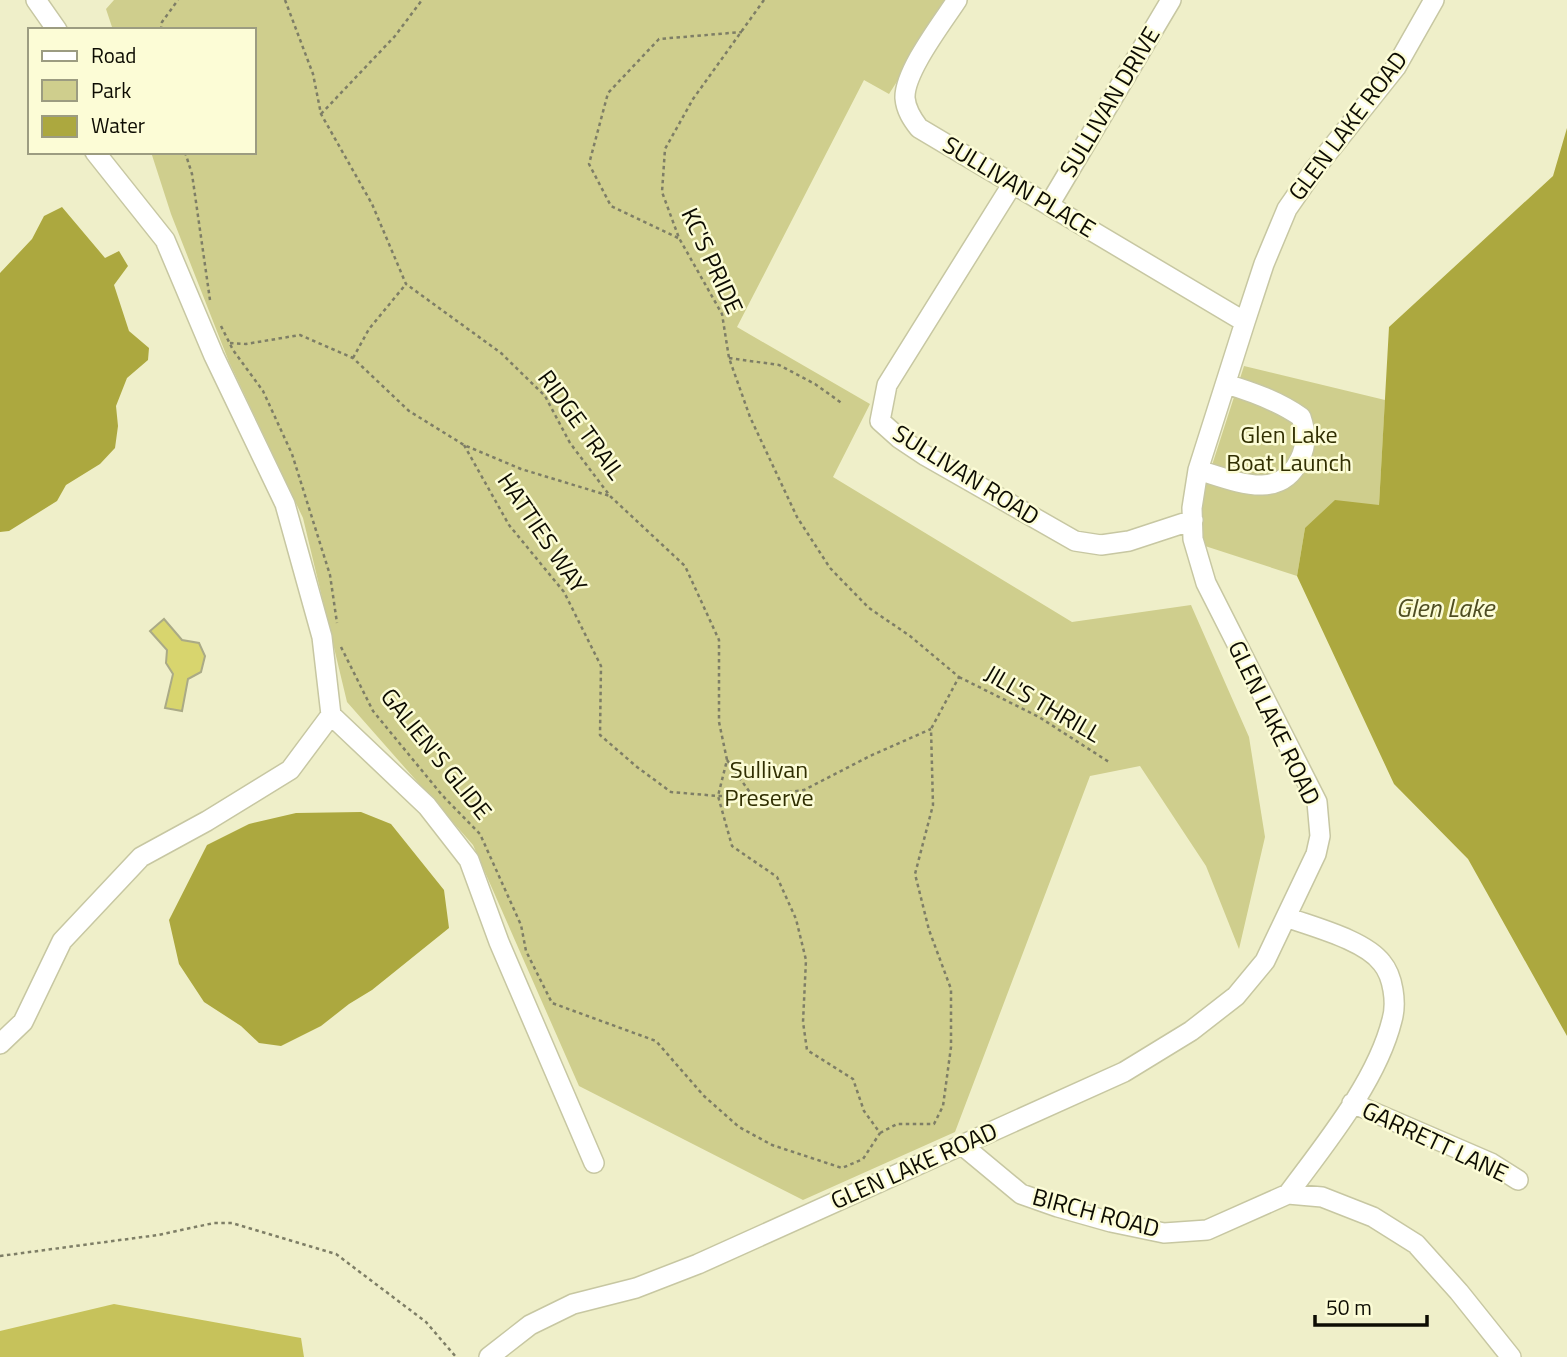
<svg xmlns="http://www.w3.org/2000/svg" width="1567" height="1357" font-family="'Titillium Web',sans-serif">
<style>
.green{fill:#cfce8d}
.forest{fill:#c6c25b}
.water{fill:#aca83f}
.building{fill:#d8d56e;stroke:#aaaa86;stroke-width:2}
.lines{fill:none;stroke-linecap:round;stroke-linejoin:round}
.minor-casing{stroke:#c7c7a2;stroke-width:22}
.path{stroke:#7e7e66;stroke-width:2.5;stroke-dasharray:3.5 3.5;stroke-linecap:butt}
.minor{stroke:#fff;stroke-width:19}
.labels{text-anchor:middle;stroke-width:5;stroke-linejoin:round;paint-order:stroke}
.street-label{font-size:24px;fill:#0d0c02;stroke:#fcfcd6}
.park-label{font-size:24px;fill:#312f02;stroke:#fcfcd6}
.water-label{font-size:26px;font-style:italic;fill:#4e4d22;stroke:#fcfcd6}
</style>
<rect width="100%" height="100%" fill="#efefc9"/>
<!-- green -->
<path class="green" d="M114,0H949L889,94L864,80L737,327L870,404L833,477L1072,622L1191,605L1249,737L1265,837L1239,949L1206,866L1140,766L1090,776L955,1132L803,1200L579,1086L473,845L347,702L303,518L229,362L171,214L151,152H254V30H113L106,9Z
M1244,366L1385,400L1379,505L1305,528L1297,576L1205,546L1199,525L1204,490Z"/>
<!-- forest -->
<path class="forest" d="M114,1304L301,1338L304,1357H0V1331Z"/>
<!-- water -->
<path class="water" d="M1567,128V1036L1468,859L1394,784L1297,576L1305,528L1335,500L1379,505L1389,327L1553,176Z
M62,207L105,258L119,251L128,266L114,285L129,331L149,348L148,360L127,378L116,406L118,426L115,448L100,464L66,485L57,501L9,531L0,532V273L32,239L44,216Z
M361,812L391,824L444,890L449,928L372,990L349,1004L321,1026L281,1046L259,1043L241,1026L204,1002L179,964L169,920L207,845L249,824L296,813Z"/>
<!-- building -->
<path class="building" d="M164,619L182,640L199,643L205,656L201,672L188,679L182,711L165,708L173,674L166,663L167,650L150,631Z"/>
<g class="lines">
<!-- minor casing -->
<g class="minor-casing">
<path id="minor" d="M36,0L57,30
M957,0C942,23 904,72 905,98C906,110 912,119 919,128L1245,322
M95,152L165,240L214,356L285,504L322,637L331,715L427,806L469,860L499,942L594,1163
M1013,183L887,385L880,421L899,438L926,456L1075,541L1101,545L1129,541L1193,520
M1049,205L1171,0
M1198,470C1233,480 1280,503 1300,459C1307,444 1306,432 1301,417C1278,401 1253,392 1226,384
M1286,917C1313,927 1365,940 1382,963C1393,976 1397,1003 1392,1020C1377,1081 1325,1144 1288,1194
M0,1044L23,1022L62,941L141,857L207,821L290,770L331,715
M1352,1103L1491,1163L1518,1180
M962,1145L1021,1194L1058,1207L1111,1222L1164,1233L1207,1230L1288,1194L1322,1197L1373,1217L1416,1244L1459,1292L1511,1357
M489,1357L530,1325L573,1304L636,1288L698,1264L1124,1072L1191,1031L1236,996L1265,961L1316,854L1320,836L1317,802L1206,583L1193,539L1192,508L1198,470L1245,322L1264,264L1287,209L1314,170L1396,67L1434,0"/>
</g>
<!-- path -->
<path class="path" d="M285,0L313,74L321,114L372,204L406,284L501,353L545,396L570,443L610,496L685,566L719,640V722L727,760L718,796L732,846L777,877L796,919L806,960L803,1022L807,1050L853,1079L864,1111L880,1133
M764,0L693,99L665,149L662,192L679,238L722,314L729,358L750,417L797,517L830,568L869,608L910,636L959,677L931,729
M161,30L162,22L178,0
M321,114L395,36L422,0
M185,152L192,174L210,300
M678,238L611,206L589,164L608,93L659,39L742,32
M221,326L233,350L263,391L292,454L330,575L337,623
M230,343L246,344L300,335L353,358L409,411L464,445L521,469L610,496
M353,358L369,329L406,284
M729,358L779,365L815,384L843,404
M464,445L509,525L564,592L601,666L600,735L637,767L671,792L718,796L770,795L804,790L870,756L931,729
M341,647L373,711L442,795L480,834L521,925L526,951L552,1003L656,1041L704,1096L739,1127L772,1145L842,1168L863,1159L880,1133
M959,677L1039,717L1109,762
M727,760L751,794
M880,1133L897,1124H934L943,1106L951,1047V989L929,930L915,874L933,805L931,729
M0,1256L158,1235L214,1223H232L336,1254L426,1322L456,1357"/>
<!-- minor -->
<use href="#minor" class="minor"/>
</g>
<g class="labels">
<!-- street labels -->
<g class="street-label">
<text transform="translate(1110 102) rotate(-59)" y="8">SULLIVAN DRIVE</text>
<text transform="translate(1348 126) rotate(-53)" y="8">GLEN LAKE ROAD</text>
<text transform="translate(1019 187) rotate(31)" y="8">SULLIVAN PLACE</text>
<text transform="translate(712 261) rotate(65)" y="8">KC'S PRIDE</text>
<text transform="translate(581 425) rotate(54)" y="8">RIDGE TRAIL</text>
<text transform="translate(966 475) rotate(32)" y="8">SULLIVAN ROAD</text>
<text transform="translate(542 533) rotate(56)" y="8">HATTIES WAY</text>
<text transform="translate(1043 704) rotate(30)" y="8">JILL'S THRILL</text>
<text transform="translate(1274 723) rotate(64)" y="8">GLEN LAKE ROAD</text>
<text transform="translate(436 754) rotate(51)" y="8">GALIEN'S GLIDE</text>
<text transform="translate(1435 1142) rotate(25)" y="8">GARRETT LANE</text>
<text transform="translate(914 1166) rotate(-24)" y="8">GLEN LAKE ROAD</text>
<text transform="translate(1096 1213) rotate(15)" y="8">BIRCH ROAD</text>
</g>
<!-- park labels -->
<g class="park-label">
<text x="1289" y="443">Glen Lake<tspan x="1289" dy="28">Boat Launch</tspan></text>
<text x="769" y="778">Sullivan<tspan x="769" dy="28">Preserve</tspan></text>
</g>
<!-- water labels -->
<g class="water-label">
<text x="1445" y="617">Glen Lake</text>
</g>
</g>
<!-- legend -->
<rect x="28" y="28" width="228" height="126" fill="#fcfcd6" stroke="#9c9c81" stroke-width="2"/>
<rect x="42" y="51" width="35" height="10" fill="#ffffff" stroke="#9c9c81" stroke-width="2"/>
<text x="91" y="63" font-size="21" fill="#0d0c02">Road</text>
<rect x="42" y="80" width="35" height="21" fill="#cfce8d" stroke="#9c9c81" stroke-width="2"/>
<text x="91" y="98" font-size="21" fill="#0d0c02">Park</text>
<rect x="42" y="116" width="35" height="21" fill="#aca83f" stroke="#9c9c81" stroke-width="2"/>
<text x="91" y="133" font-size="21" fill="#0d0c02">Water</text>
<!-- scale -->
<path d="M1315 1315v10h112v-10" fill="none" stroke="#0d0c02" stroke-width="3.5"/>
<text x="1326" y="1315" font-size="21" fill="#0d0c02" stroke="#fcfcd6" stroke-width="5" paint-order="stroke">50 m</text>
</svg>
